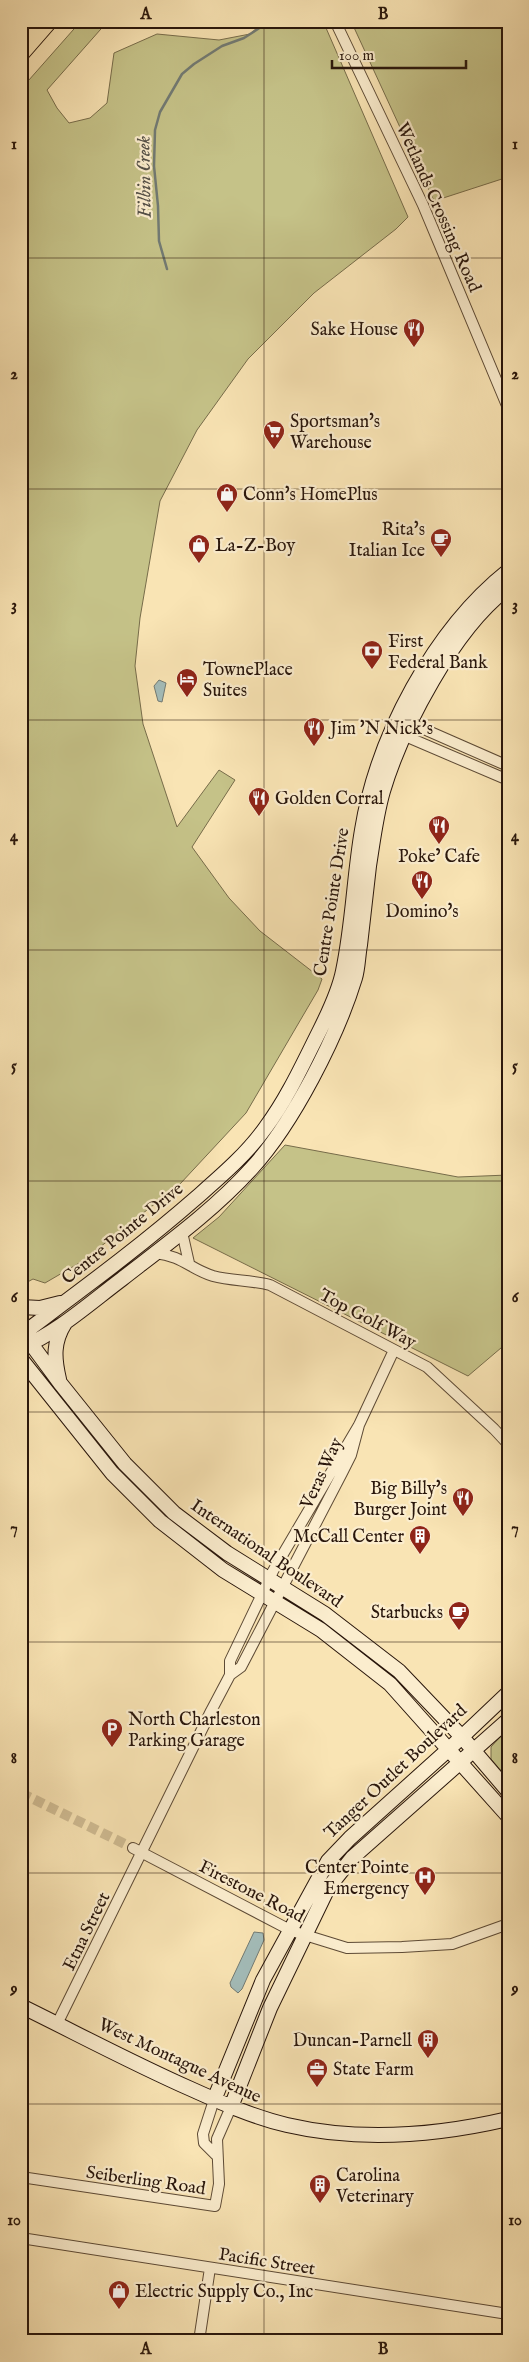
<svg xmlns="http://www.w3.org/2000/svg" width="529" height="2362" font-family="'IM FELL English',serif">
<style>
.green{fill:#c5c288;stroke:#776c4a}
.water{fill:#a3bcb9;stroke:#727a73}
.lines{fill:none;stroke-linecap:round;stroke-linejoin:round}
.stream{stroke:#727a73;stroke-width:2.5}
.street-tunnel{stroke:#cfbb92;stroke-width:10;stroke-dasharray:10 5;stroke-linecap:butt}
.street-casing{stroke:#5d4a35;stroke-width:12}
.secondary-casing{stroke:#29160b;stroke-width:16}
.highway-casing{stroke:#29160b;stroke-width:20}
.street{stroke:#fbedce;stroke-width:10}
.secondary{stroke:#fbedce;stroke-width:14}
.highway{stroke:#f9e4b4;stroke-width:18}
.grid{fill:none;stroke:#29160b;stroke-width:1;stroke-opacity:0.55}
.labels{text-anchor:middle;stroke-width:4.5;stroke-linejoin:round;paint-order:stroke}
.street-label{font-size:18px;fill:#29160b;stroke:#fbedce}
.poi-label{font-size:18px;fill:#29160b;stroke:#fbedce;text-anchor:start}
.water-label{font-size:19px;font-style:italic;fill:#545048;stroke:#fbedce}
.neatline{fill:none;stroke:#29160b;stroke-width:2}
.grid-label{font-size:16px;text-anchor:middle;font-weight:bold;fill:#29160b}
</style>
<rect width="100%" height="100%" fill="#f9e4b4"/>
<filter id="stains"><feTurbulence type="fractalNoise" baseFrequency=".004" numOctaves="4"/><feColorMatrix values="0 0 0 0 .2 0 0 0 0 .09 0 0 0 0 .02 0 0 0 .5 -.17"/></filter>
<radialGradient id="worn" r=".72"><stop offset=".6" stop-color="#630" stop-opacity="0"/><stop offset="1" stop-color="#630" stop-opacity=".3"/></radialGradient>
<!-- green -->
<path class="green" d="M81,21H108L47,90L57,108L69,123L90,118L107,103L114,53L157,34L219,40L250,34L265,21H323L408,217L396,229L314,293L248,359L197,430L160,501L140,618L135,666L143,724L177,827L219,770L235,780L192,847L229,898L260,931L322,979L318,990L246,1113L180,1184L81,1262L45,1283L33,1279L22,1285L21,89Z
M351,21H508V177L434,201Z
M285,1145L458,1177L508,1175V1342L468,1376L193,1238L219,1217Z
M508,1728V1770L504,1774L491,1759V1747Z"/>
<!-- water -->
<path class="water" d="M159,680L166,683L162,702L158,701L154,686Z
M254,1932L263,1933L264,1940L242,1989L238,1993L231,1987L230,1983Z"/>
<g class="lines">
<!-- stream -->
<path class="stream" d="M167,269L159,241L158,206L154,166L155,130L160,112L182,74L194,64L222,46L244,38L270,21"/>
<!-- street-tunnel -->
<path class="street-tunnel" d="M21,1793L133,1848"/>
<!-- street casing -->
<g class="street-casing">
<path id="street" d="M335,21L423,205L508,408
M404,724L410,723L508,766
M401,732L405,736L508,780
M182,1232L189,1263
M155,1253C183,1256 190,1269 213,1276C231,1281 251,1280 270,1285L427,1367L494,1429L508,1444
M230,1675V1661L273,1571L359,1425L394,1350
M133,1848L292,1931L347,1948L402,1947L452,1944L508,1924
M57,2024L211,1711L230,1675L241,1667L342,1473L351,1455L359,1425
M214,2100L203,2134L204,2143L216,2155
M21,2177L215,2206L219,2184L217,2139L231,2107
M21,2238L508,2314
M199,2341L210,2268"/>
</g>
<!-- secondary casing -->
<g class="secondary-casing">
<path id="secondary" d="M21,1307L40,1308L60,1303
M21,1335C81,1290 140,1247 196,1198C221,1176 247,1154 266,1127C287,1099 303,1064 319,1032C328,1014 339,991 343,971C353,924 354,876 362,830C377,737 434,630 508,571
M26,1337L60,1383L125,1464L174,1513L227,1553L325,1614L399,1671L462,1737L508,1791
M21,1348C58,1332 90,1303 122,1279C167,1244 214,1210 252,1168C293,1123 337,1037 355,978C358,968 358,956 360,945C363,919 366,892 369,866C373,841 376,815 383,791C402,728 454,628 508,588
M21,1359L112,1473L160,1521L223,1570L321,1630L390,1684L508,1816
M59,1379C54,1358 53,1342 65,1323
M21,2006C78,2034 134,2064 191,2089C222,2103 253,2117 287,2125C360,2142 435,2136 508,2119
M214,2100L263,1980L328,1861L350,1838L449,1749L508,1693
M231,2107L270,2008L328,1888L352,1858L508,1720"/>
</g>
<!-- highway casing -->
<g class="highway-casing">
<path id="highway" d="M21,52L48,21"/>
</g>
<!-- street -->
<use href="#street" class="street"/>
<!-- secondary -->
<use href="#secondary" class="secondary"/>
<!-- highway -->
<use href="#highway" class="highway"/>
</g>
<!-- grid -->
<path class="grid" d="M264,21V2341M21,258H508M21,489H508M21,720H508M21,950H508M21,1181H508M21,1412H508M21,1642H508M21,1873H508M21,2104H508"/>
<!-- icons -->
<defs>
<g id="restaurant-pin" transform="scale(1.125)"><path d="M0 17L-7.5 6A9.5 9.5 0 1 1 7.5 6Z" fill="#8f2418" stroke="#fbedce"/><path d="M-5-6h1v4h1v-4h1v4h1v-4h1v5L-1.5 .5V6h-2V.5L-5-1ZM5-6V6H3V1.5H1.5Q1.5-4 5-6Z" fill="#fff"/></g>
<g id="supermarket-pin" transform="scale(1.125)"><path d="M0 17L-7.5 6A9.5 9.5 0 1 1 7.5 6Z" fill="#8f2418" stroke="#fbedce"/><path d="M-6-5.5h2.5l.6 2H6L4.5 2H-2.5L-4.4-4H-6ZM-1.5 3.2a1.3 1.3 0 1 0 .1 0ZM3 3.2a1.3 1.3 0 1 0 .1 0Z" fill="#fff"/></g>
<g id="shop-pin" transform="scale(1.125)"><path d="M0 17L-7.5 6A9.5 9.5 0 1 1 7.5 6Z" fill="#8f2418" stroke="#fbedce"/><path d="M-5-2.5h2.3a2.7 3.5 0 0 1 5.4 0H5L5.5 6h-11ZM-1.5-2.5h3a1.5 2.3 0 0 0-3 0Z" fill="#fff"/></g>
<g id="cafe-pin" transform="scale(1.125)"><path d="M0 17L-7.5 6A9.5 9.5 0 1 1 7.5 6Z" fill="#8f2418" stroke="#fbedce"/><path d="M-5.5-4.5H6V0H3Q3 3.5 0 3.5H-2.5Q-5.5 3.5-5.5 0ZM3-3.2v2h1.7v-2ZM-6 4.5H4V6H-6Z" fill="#fff"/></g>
<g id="bank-pin" transform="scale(1.125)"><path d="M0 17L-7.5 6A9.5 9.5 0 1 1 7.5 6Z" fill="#8f2418" stroke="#fbedce"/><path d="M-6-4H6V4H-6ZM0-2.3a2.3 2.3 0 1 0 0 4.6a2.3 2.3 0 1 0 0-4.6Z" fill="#fff"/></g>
<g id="hotel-pin" transform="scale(1.125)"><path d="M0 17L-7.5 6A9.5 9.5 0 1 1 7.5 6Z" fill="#8f2418" stroke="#fbedce"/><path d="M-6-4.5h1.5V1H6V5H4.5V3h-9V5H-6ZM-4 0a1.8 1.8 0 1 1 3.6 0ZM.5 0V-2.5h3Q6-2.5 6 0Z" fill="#fff"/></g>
<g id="building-pin" transform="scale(1.125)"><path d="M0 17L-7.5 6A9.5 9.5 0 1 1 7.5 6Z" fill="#8f2418" stroke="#fbedce"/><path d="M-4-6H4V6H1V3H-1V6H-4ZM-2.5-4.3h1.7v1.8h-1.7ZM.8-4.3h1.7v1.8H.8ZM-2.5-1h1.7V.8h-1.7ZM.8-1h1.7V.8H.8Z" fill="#fff"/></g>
<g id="parking-pin" transform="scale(1.125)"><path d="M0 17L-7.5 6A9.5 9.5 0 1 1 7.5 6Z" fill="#8f2418" stroke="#fbedce"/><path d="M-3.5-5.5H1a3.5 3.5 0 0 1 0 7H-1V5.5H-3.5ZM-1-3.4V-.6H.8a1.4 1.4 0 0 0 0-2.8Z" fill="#fff"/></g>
<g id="hospital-pin" transform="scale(1.125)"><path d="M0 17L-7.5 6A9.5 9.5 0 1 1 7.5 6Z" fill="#8f2418" stroke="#fbedce"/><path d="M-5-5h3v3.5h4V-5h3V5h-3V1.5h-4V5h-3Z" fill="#fff"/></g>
<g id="office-pin" transform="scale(1.125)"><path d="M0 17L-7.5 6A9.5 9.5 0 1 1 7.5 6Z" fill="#8f2418" stroke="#fbedce"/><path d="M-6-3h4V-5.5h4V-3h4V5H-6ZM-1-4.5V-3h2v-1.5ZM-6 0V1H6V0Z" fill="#fff"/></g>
</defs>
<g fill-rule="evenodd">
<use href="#restaurant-pin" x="414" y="329"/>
<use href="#supermarket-pin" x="274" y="431"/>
<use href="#shop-pin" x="227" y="494"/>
<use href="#cafe-pin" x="441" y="539"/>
<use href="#shop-pin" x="199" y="545"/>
<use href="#bank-pin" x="372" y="651"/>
<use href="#hotel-pin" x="187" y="679"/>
<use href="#restaurant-pin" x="314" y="728"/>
<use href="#restaurant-pin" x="259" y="798"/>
<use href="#restaurant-pin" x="439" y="826"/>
<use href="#restaurant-pin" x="422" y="881"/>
<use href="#restaurant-pin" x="463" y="1498"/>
<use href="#building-pin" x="420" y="1536"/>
<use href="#cafe-pin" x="459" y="1612"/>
<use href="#parking-pin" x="112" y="1729"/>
<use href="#hospital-pin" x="425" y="1877"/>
<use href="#building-pin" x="428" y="2040"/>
<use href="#office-pin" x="317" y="2069"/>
<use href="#building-pin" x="320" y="2185"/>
<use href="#shop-pin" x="119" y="2291"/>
</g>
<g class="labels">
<!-- street labels -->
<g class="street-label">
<text transform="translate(439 207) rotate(66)" y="6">Wetlands Crossing Road</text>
<text transform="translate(331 902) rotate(-81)" y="6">Centre Pointe Drive</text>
<text transform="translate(122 1233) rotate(-39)" y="6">Centre Pointe Drive</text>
<text transform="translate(368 1318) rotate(28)" y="6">Top Golf Way</text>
<text transform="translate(321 1473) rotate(-65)" y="6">Veras Way</text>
<text transform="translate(267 1553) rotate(34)" y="6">International Boulevard</text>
<text transform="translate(395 1771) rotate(-43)" y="6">Tanger Outlet Boulevard</text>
<text transform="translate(252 1891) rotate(27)" y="6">Firestone Road</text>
<text transform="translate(86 1931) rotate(-64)" y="6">Etna Street</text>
<text transform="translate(180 2060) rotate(25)" y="6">West Montague Avenue</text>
<text transform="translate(146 2180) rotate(8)" y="6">Seiberling Road</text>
<text transform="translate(267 2261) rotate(9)" y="6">Pacific Street</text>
</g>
<!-- poi labels -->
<g class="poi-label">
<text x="398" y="335" text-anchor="end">Sake House</text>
<text x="290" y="427">Sportsman's<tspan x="290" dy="21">Warehouse</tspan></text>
<text x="243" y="500">Conn's HomePlus</text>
<text x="425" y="535" text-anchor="end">Rita's<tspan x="425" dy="21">Italian Ice</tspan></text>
<text x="215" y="551">La-Z-Boy</text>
<text x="388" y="647">First<tspan x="388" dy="21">Federal Bank</tspan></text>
<text x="203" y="675">TownePlace<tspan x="203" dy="21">Suites</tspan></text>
<text x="330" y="734">Jim 'N Nick's</text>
<text x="275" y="804">Golden Corral</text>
<text x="439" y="862" text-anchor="middle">Poke’ Cafe</text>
<text x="422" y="917" text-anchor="middle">Domino's</text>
<text x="447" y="1494" text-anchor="end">Big Billy's<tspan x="447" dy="21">Burger Joint</tspan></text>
<text x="404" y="1542" text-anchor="end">McCall Center</text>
<text x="443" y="1618" text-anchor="end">Starbucks</text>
<text x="128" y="1725">North Charleston<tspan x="128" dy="21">Parking Garage</tspan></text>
<text x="409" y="1873" text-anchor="end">Center Pointe<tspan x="409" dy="21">Emergency</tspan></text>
<text x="412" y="2046" text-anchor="end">Duncan-Parnell</text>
<text x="333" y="2075">State Farm</text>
<text x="336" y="2181">Carolina<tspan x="336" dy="21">Veterinary</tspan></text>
<text x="135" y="2297">Electric Supply Co., Inc</text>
</g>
<!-- water labels -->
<g class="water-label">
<text transform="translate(143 177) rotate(-91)" y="7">Filbin Creek</text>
</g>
</g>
<!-- margin -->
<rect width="529" height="2362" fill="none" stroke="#f9e4b4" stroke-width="55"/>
<!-- scale -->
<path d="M332 60v8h134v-8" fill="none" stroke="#29160b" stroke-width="2.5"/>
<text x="339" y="60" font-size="15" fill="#29160b" stroke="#fbedce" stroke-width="4" paint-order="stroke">100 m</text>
<rect x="28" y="28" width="474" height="2306" class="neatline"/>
<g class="grid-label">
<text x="146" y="19">A</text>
<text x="383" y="19">B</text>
<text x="14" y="149">1</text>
<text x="515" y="149">1</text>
<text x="14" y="379">2</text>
<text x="515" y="379">2</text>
<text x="14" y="610">3</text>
<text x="515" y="610">3</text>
<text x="14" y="841">4</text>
<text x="515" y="841">4</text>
<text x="14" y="1071">5</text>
<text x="515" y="1071">5</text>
<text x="14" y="1302">6</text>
<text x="515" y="1302">6</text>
<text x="14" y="1533">7</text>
<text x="515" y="1533">7</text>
<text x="14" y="1763">8</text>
<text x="515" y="1763">8</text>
<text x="14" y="1994">9</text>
<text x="515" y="1994">9</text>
<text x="14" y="2225">10</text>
<text x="515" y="2225">10</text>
<text x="146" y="2354">A</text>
<text x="383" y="2354">B</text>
</g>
<rect width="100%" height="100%" filter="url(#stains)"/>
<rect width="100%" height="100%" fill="url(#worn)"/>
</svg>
